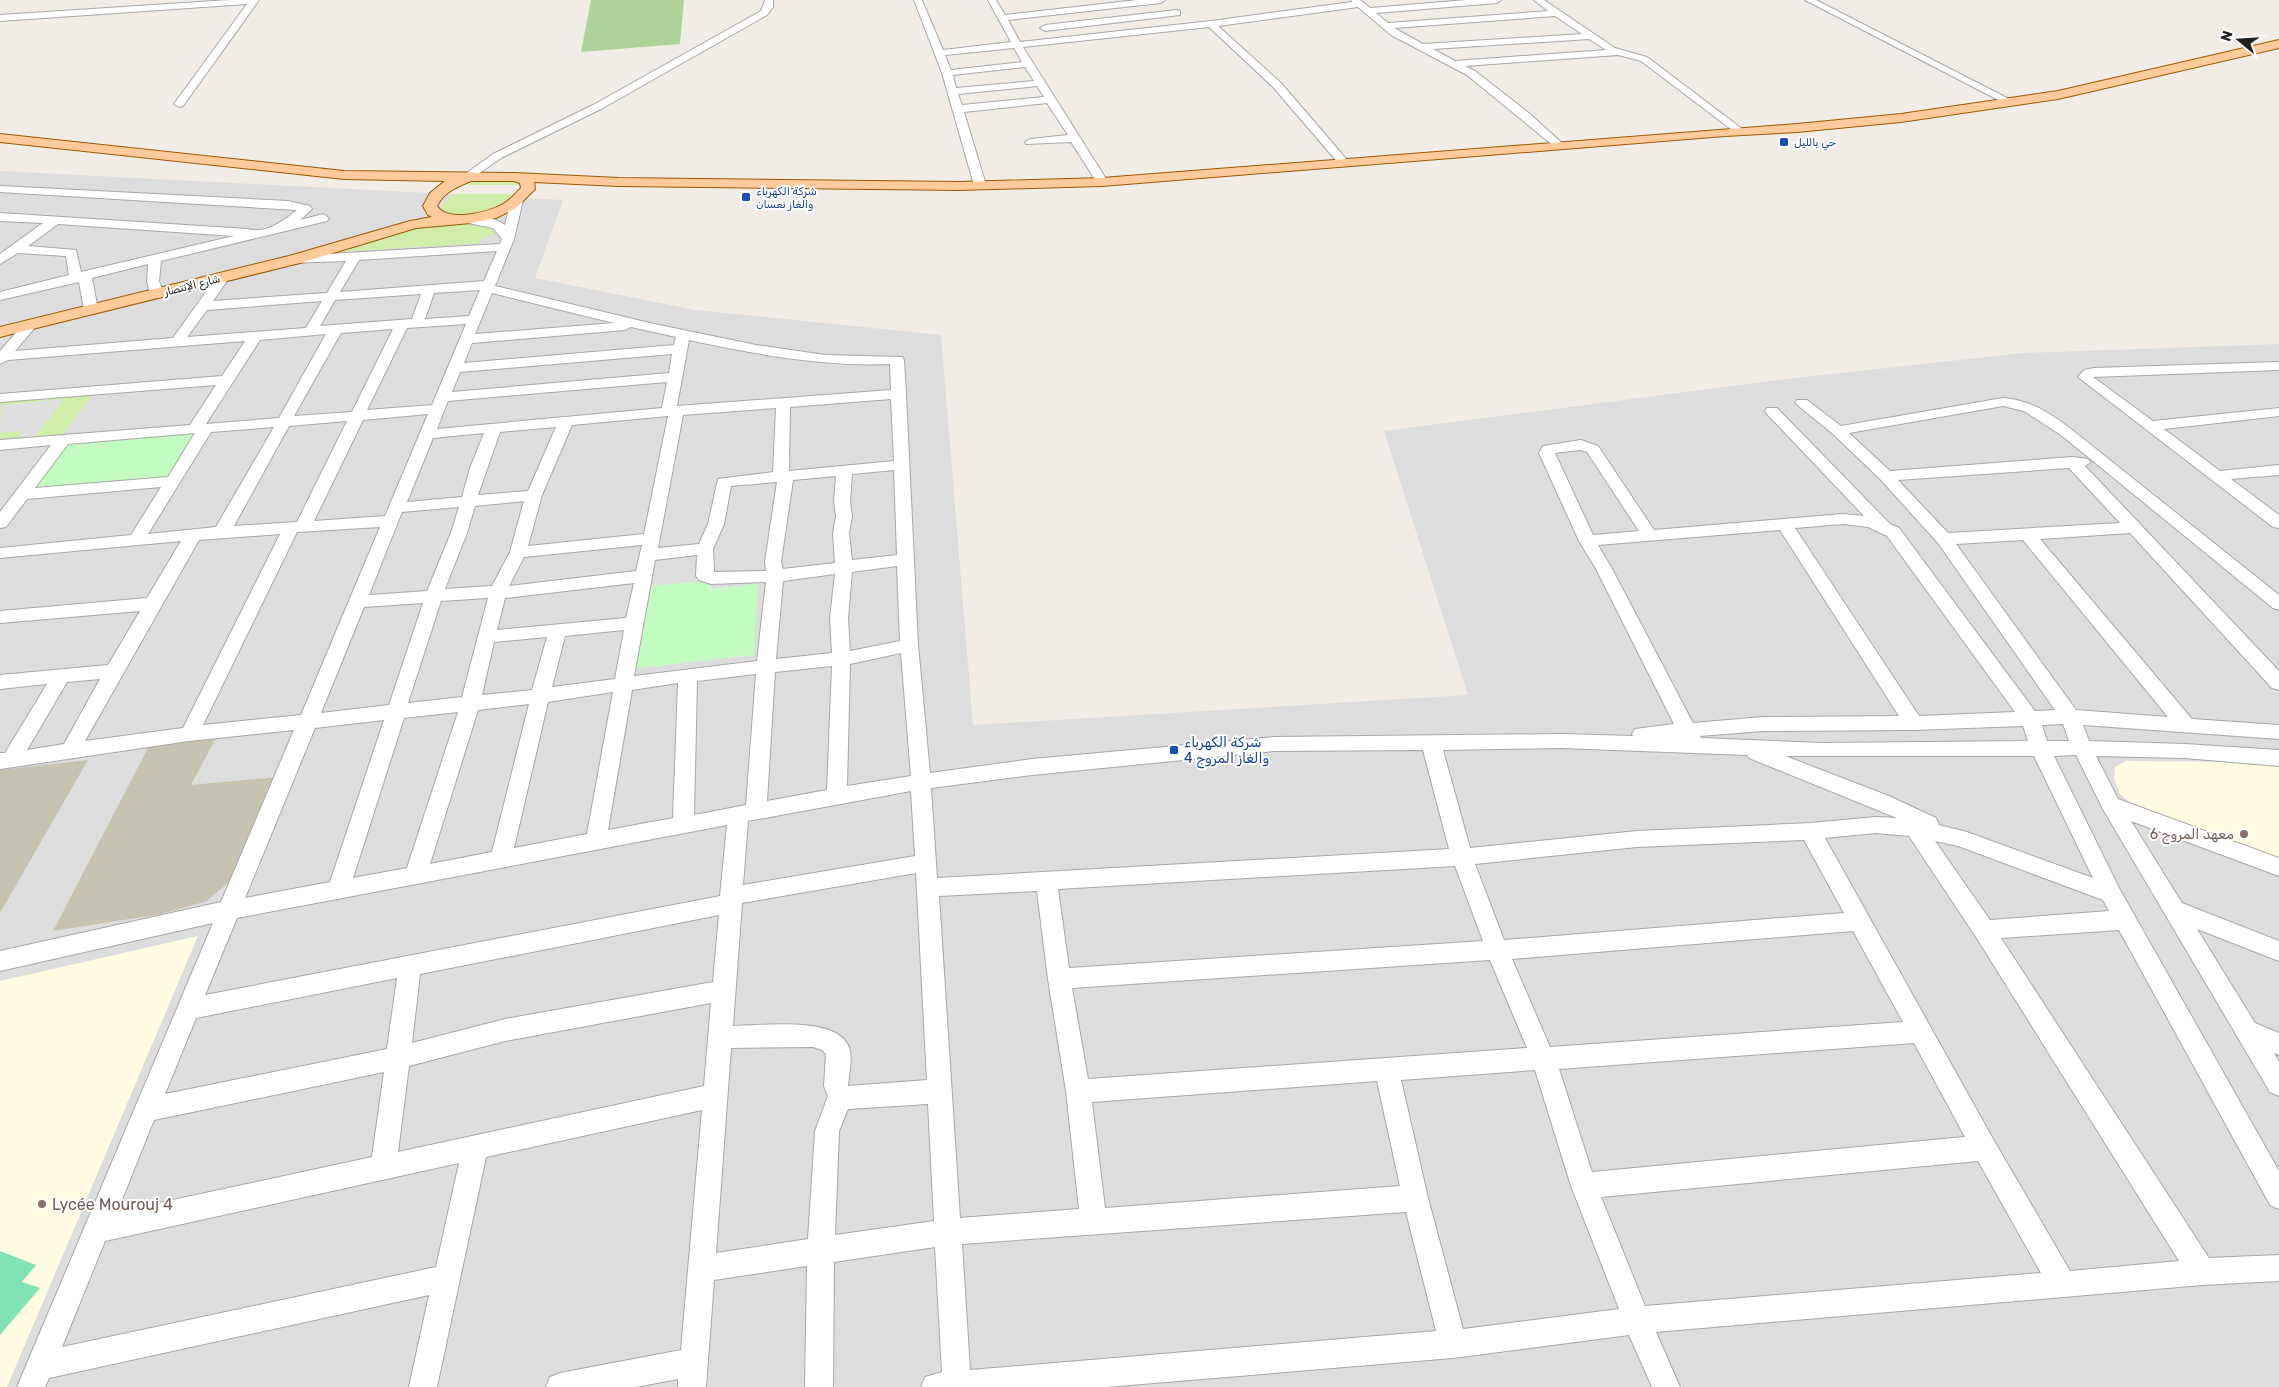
<svg xmlns="http://www.w3.org/2000/svg" width="2279" height="1387" font-family="Rubik,Cairo,sans-serif">
<style>
.residential{fill:#dedddd}
.education{fill:#fffce1}
.construction{fill:#c6c4b1}
.grass{fill:#d1edaa}
.forest{fill:#afd299}
.park{fill:#c2fcc1}
.pitch{fill:#80e3b4}
.parking{fill:#e0e0e0}
.lines{fill:none;stroke-linecap:round;stroke-linejoin:round}
.minor-casing{stroke:#a7a7a7;stroke-width:2}
.major-casing{stroke:#9c5900;stroke-width:2}
.minor{fill:#fff;fill-rule:evenodd}
.major{fill:#ffcb9d;fill-rule:evenodd}
.transit-dot{fill:#1a4fb4;stroke:#fff;stroke-width:2}
.education-dot{fill:#8d6e63;stroke:#fff;stroke-width:2}
.labels{text-anchor:middle;stroke-width:4;stroke-linejoin:round;paint-order:stroke}
.far-transit-label{font-size:11px;fill:#164399;stroke:#fff;text-anchor:start}
.far-street-label{font-size:11px;fill:#202020;stroke:#fff}
.transit-label{font-size:14px;fill:#164399;stroke:#fff;text-anchor:start}
.education-label{font-size:14px;fill:#785e54;stroke:#fff;text-anchor:end}
.near-education-label{font-size:16px;fill:#785e54;stroke:#fff;text-anchor:start}
</style>
<rect width="100%" height="100%" fill="#f1ece6"/>
<!-- residential -->
<path class="residential" d="M0,171L563,200L535,278L695,310L941,335L973,725L1468,695L1384,431L1778,380L2023,353L2279,344V1387H0Z"/>
<!-- education -->
<path class="education" d="M2126,761L2225,762L2279,767V859L2137,808L2120,794L2114,779L2115,767Z
M198,936L7,1387H0V981Z"/>
<!-- construction -->
<path class="construction" d="M216,738L191,785L279,777L238,874L207,901L162,914L53,931L149,746Z
M88,760L0,913V770Z"/>
<!-- grass -->
<path class="grass" d="M477,180H512L519,183V185H462Z
M457,194H510L512,195C496,210 462,224 442,211L441,208L449,197Z
M466,222L491,226L496,232L493,235L481,238L480,243L339,252L412,228Z
M93,394L62,436L0,442V402Z"/>
<!-- forest -->
<path class="forest" d="M591,0H684L680,44L581,52Z"/>
<!-- park -->
<path class="park" d="M199,433L170,478L33,490L68,444Z
M710,581L711,589L758,584L754,655L630,669L645,586Z"/>
<!-- pitch -->
<path class="pitch" d="M0,1251L36,1265L22,1282L40,1288L0,1335Z"/>
<!-- parking -->
<path class="parking" d="M64,399L34,438L16,440L22,431L0,433L1,405Z"/>
<g class="lines">
<!-- minor casing -->
<g class="minor-casing">
<path id="minor" d="M229,0H259L183,106L179,107L174,104L247,4L0,21V15Z
M765,0H773V7L767,15L601,109L501,158L471,179L467,180L461,177L493,154L593,105L761,11Z
M914,0H922L943,50L1011,42L988,0H996L1005,15L1137,0H1165L1161,3L1008,20L1020,42L1211,21L1352,2L1351,0H1360L1370,8L1466,0H1501L1497,3L1376,13L1388,23L1548,11L1534,0H1544L1615,48L1647,57L1745,131L1744,133H1736L1641,61L1618,55L1465,66L1475,71L1530,114L1564,145L1559,148L1555,147L1467,75L1391,35L1358,7L1218,26L1281,83L1348,161L1350,163L1348,165H1340L1273,87L1209,27L1023,47L1108,182L1106,184H1098L1071,142L1026,144L1025,142L1030,139L1068,135L1047,103L964,112L986,185L980,188L974,185L942,73ZM1555,16L1582,34L1423,44L1394,28ZM1589,39L1606,50L1455,61L1433,49ZM1014,48L1022,62L951,70L945,55ZM1025,67L1034,81L956,88L953,75ZM1037,86L1044,97L962,105L958,94Z
M1805,0H1816L2017,103L2016,105H2008Z
M1177,10L1180,11V15L1045,31L1040,28L1045,25Z
M0,186L288,201L310,206L312,209L300,220L323,214L329,218L327,221L161,261L159,281L164,294L162,297L157,298L150,294L147,281L148,264L92,278L98,310L91,314L84,310L79,282L0,300V292L69,275L66,256L18,253L0,264V254L43,223L0,221V213L247,229C266,234 282,222 297,210L0,192ZM58,224L234,236L81,272L76,250L28,246Z
M517,196L523,200L514,239L495,286L654,324L756,345L825,355L902,357L904,360L906,394L918,645L930,773L1032,759L1274,737L1561,734L1633,736L1632,734L1635,729L1674,724L1595,567L1579,541L1539,453L1543,446L1581,440L1598,446L1654,530L1843,514L1864,516L1767,414L1765,411L1767,408H1777L1890,524L1899,528L2035,711L2055,710L1938,543L1880,479L1833,434L1795,403L1797,400H1807L1841,426L2003,398C2031,400 2049,413 2071,429L2279,595V610L2273,608L2061,435L2024,411L2003,406L1849,433L1890,471L2072,457L2088,459L2091,462L2085,466L2279,671V690L2272,688L2130,533L2040,539L2192,719L2279,725V739L2083,725L2089,741L2185,744L2279,750V766L2185,758L2096,756L2118,799L2279,858V876L2131,821L2182,903L2279,941V961L2197,929L2255,1023L2279,1033V1055L2274,1053L2279,1062V1096L2270,1092L2104,811L2076,755L2054,756L2119,888L2279,1171V1209L2270,1205L2119,930L2001,938L2209,1258L2279,1255V1281L2202,1285L1656,1332L1680,1387H1652L1629,1335L1453,1358L1106,1387H921L925,1377L942,1372L935,1247L834,1262L833,1387H805L807,1266L714,1280L706,1387H678V1379L636,1387H546L550,1377L560,1373L681,1350L702,1110L486,1157L437,1387H409L429,1295L49,1378L45,1387H17L213,923L0,971V951L221,902L294,730L189,741L0,769V753H5L47,684L0,689V675L108,665L140,611L0,623V611L147,598L181,541L0,558V548L131,535L161,487L27,499L6,527L0,528V512L51,445L0,450V440L190,425L216,385L0,402V394L222,376L245,341L8,360L0,364V351L25,322L30,321L37,325L15,351L173,338L218,275L223,274L229,278L213,301L327,293L346,261L290,263L288,260L290,257L294,256L500,244L502,239L493,228L463,222L461,219C470,210 496,218 505,225L511,200ZM497,251L484,281L340,292L359,260ZM480,290L469,316L425,319L434,293ZM492,293L614,323L475,334ZM421,294L412,319L320,326L335,300ZM322,301L306,328L187,337L207,310ZM466,324L432,405L367,410L407,328ZM631,327L676,337L674,345L464,363L472,343L625,330ZM393,329L352,412L294,416L341,333ZM326,334L279,418L206,424L260,340ZM689,340C755,354 822,367 890,364L891,390L677,406ZM672,354L669,373L452,392L460,372ZM667,382L662,408L437,429L448,401ZM891,399L894,461L789,471L790,407ZM776,408L773,472L718,479L708,524L699,544L658,548L683,415ZM428,414L385,516L314,521L363,420ZM668,416L644,534L528,546L542,495L572,425ZM347,421L297,522L234,526L289,426ZM274,427L216,527L148,534L211,432ZM556,427L528,491L478,495L500,432ZM195,433L168,477L35,488L68,444ZM484,433L470,468L462,497L407,502L433,438ZM1580,450L1587,452L1639,531L1593,535L1555,453ZM2069,468L2120,523L1948,533L1898,480ZM894,470L897,555L852,560L849,533L852,516L850,501L852,474ZM836,476L834,501L836,516L833,533L835,563L783,569L781,562L793,480ZM777,482L765,562L766,571L714,572L713,549L724,524L731,486ZM524,501L510,552L492,586L445,589L467,533L475,506ZM459,507L451,533L427,591L369,595L402,512ZM1843,524L1868,527L1887,536L2015,712L1919,716L1795,528ZM380,527L301,715L203,725L297,532ZM1780,530L1899,716L1763,717L1693,723L1611,567L1598,545ZM280,534L183,728L85,741L199,540ZM2023,540L2168,717L2076,710L1956,544ZM642,545L636,571L509,586L524,557ZM697,555L696,576L699,580L711,584L766,582L757,661L634,676L655,560ZM897,566L900,641L850,651L848,618L852,572ZM835,574L830,618L832,653L776,659L783,581ZM634,583L626,618L497,630L505,598ZM488,598L462,697L408,703L441,601ZM423,603L389,705L321,713L364,607ZM624,630L615,679L552,687L565,636ZM547,637L532,690L482,695L494,642ZM901,653L911,776L847,786L850,664ZM832,666L827,790L767,801L775,672ZM756,674L746,805L694,815L697,681ZM100,679L64,744L27,750L67,682ZM678,683L673,818L608,830L632,690ZM613,692L587,834L514,848L548,702ZM529,704L492,852L430,864L478,710ZM458,712L407,868L353,878L404,718ZM384,720L330,882L245,898L315,728ZM2063,724L2069,741H2047L2042,725ZM2023,726L2028,741L1822,743L1701,738L1700,736L1763,731L1914,730ZM1561,748L1747,755L1749,758L1897,818L1876,817L1810,823L1637,831L1470,848L1443,750ZM1423,750L1449,849L937,878L931,788L1032,775L1274,751ZM1785,756H2034L2093,878L1967,832L1939,825L1936,818L1889,796ZM911,791L915,856L743,885L748,821ZM727,825L720,896L205,995L237,918ZM1876,833L1909,836L1976,937L2179,1261L2070,1271L1993,1139L1825,838ZM1804,840L1844,913L1504,940L1475,864L1637,847ZM1935,841L1958,846L2103,900L2109,911L1990,920ZM1455,866L1483,941L1069,968L1058,889ZM916,873L927,1080L848,1086C849,1075 852,1061 850,1051C843,1014 760,1026 733,1026L742,903ZM1037,891L1048,979L1066,1091L1079,1209L960,1218L939,896ZM719,915L713,982L505,1019L412,1043L420,974ZM1853,931L1903,1022L1550,1047L1512,959ZM1490,960L1527,1048L1088,1079L1072,988ZM397,978L387,1049L165,1094L196,1018ZM711,1003L704,1086L398,1152L409,1066L505,1041ZM1914,1043L1965,1137L1592,1172L1559,1069ZM813,1047L822,1050L826,1054L824,1086L828,1096L815,1131L808,1239L716,1253L731,1048ZM1535,1070L1571,1186L1619,1309L1463,1329L1428,1198L1401,1080ZM384,1072L372,1157L117,1212L154,1120ZM1377,1081L1400,1186L1105,1208L1092,1102ZM928,1104L934,1221L835,1235L839,1131L848,1109ZM1978,1161L2041,1273L1645,1306L1601,1197ZM459,1163L436,1267L62,1347L105,1241ZM1406,1212L1436,1331L970,1370L962,1244Z
M2279,362V370L2093,377L2153,421L2279,408V416L2164,429L2220,471L2279,465V475L2231,479L2279,515V528L2273,527L2078,377L2084,370L2094,368Z"/>
</g>
<!-- major casing -->
<g class="major-casing">
<path id="major" d="M2279,40V48L2058,99L1901,122L1797,132L1725,136L1102,186L960,190L619,186L534,182L535,189L516,208L496,218L471,223L416,228L300,263L0,337V327L289,256L410,221L432,217L428,215L423,206L430,193L445,181L344,179L0,142V134L344,171L515,173L619,178L960,182L1102,178L1797,124L1901,114L2058,91ZM471,181H514L520,183L521,188C515,194 510,200 503,204C489,212 448,223 437,206C444,192 457,187 471,181Z"/>
</g>
<!-- minor -->
<use href="#minor" class="minor"/>
<!-- major -->
<use href="#major" class="major"/>
</g>
<!-- markers -->
<g class="transit-dot">
<rect x="1779" y="137" width="10" height="10" rx="2.5"/>
<rect x="741" y="192" width="10" height="10" rx="2.5"/>
<rect x="1169" y="745" width="10" height="10" rx="2.5"/>
</g>
<g class="education-dot">
<circle cx="2244" cy="834" r="5"/>
<circle cx="42" cy="1204" r="5"/>
</g>
<g class="labels">
<!-- far-transit labels -->
<g class="far-transit-label">
<text x="1794" y="146">حي بالليل</text>
<text x="756" y="195">شركة الكهرباء<tspan x="756" dy="13">والغاز نعسان</tspan></text>
</g>
<!-- far-street labels -->
<g class="far-street-label">
<text transform="translate(192 285) rotate(-14)" y="4">شارع الإنتصار</text>
</g>
<!-- transit labels -->
<g class="transit-label">
<text x="1184" y="747">شركة الكهرباء<tspan x="1184" dy="16">والغاز المروج 4</tspan></text>
</g>
<!-- education labels -->
<g class="education-label">
<text x="2234" y="839">معهد المروج 6</text>
</g>
<!-- near-education labels -->
<g class="near-education-label">
<text x="52" y="1210">Lycée Mourouj 4</text>
</g>
</g>
<!-- north arrow -->
<g transform="translate(2239 40) rotate(288)" stroke="#ffffff" stroke-width="4" paint-order="stroke">
<path d="M0-4L9 19L0 12L-9 19Z" fill="#202020"/>
<text y="-8" font-size="14" font-weight="bold" text-anchor="middle" fill="#202020">N</text>
</g>
</svg>
